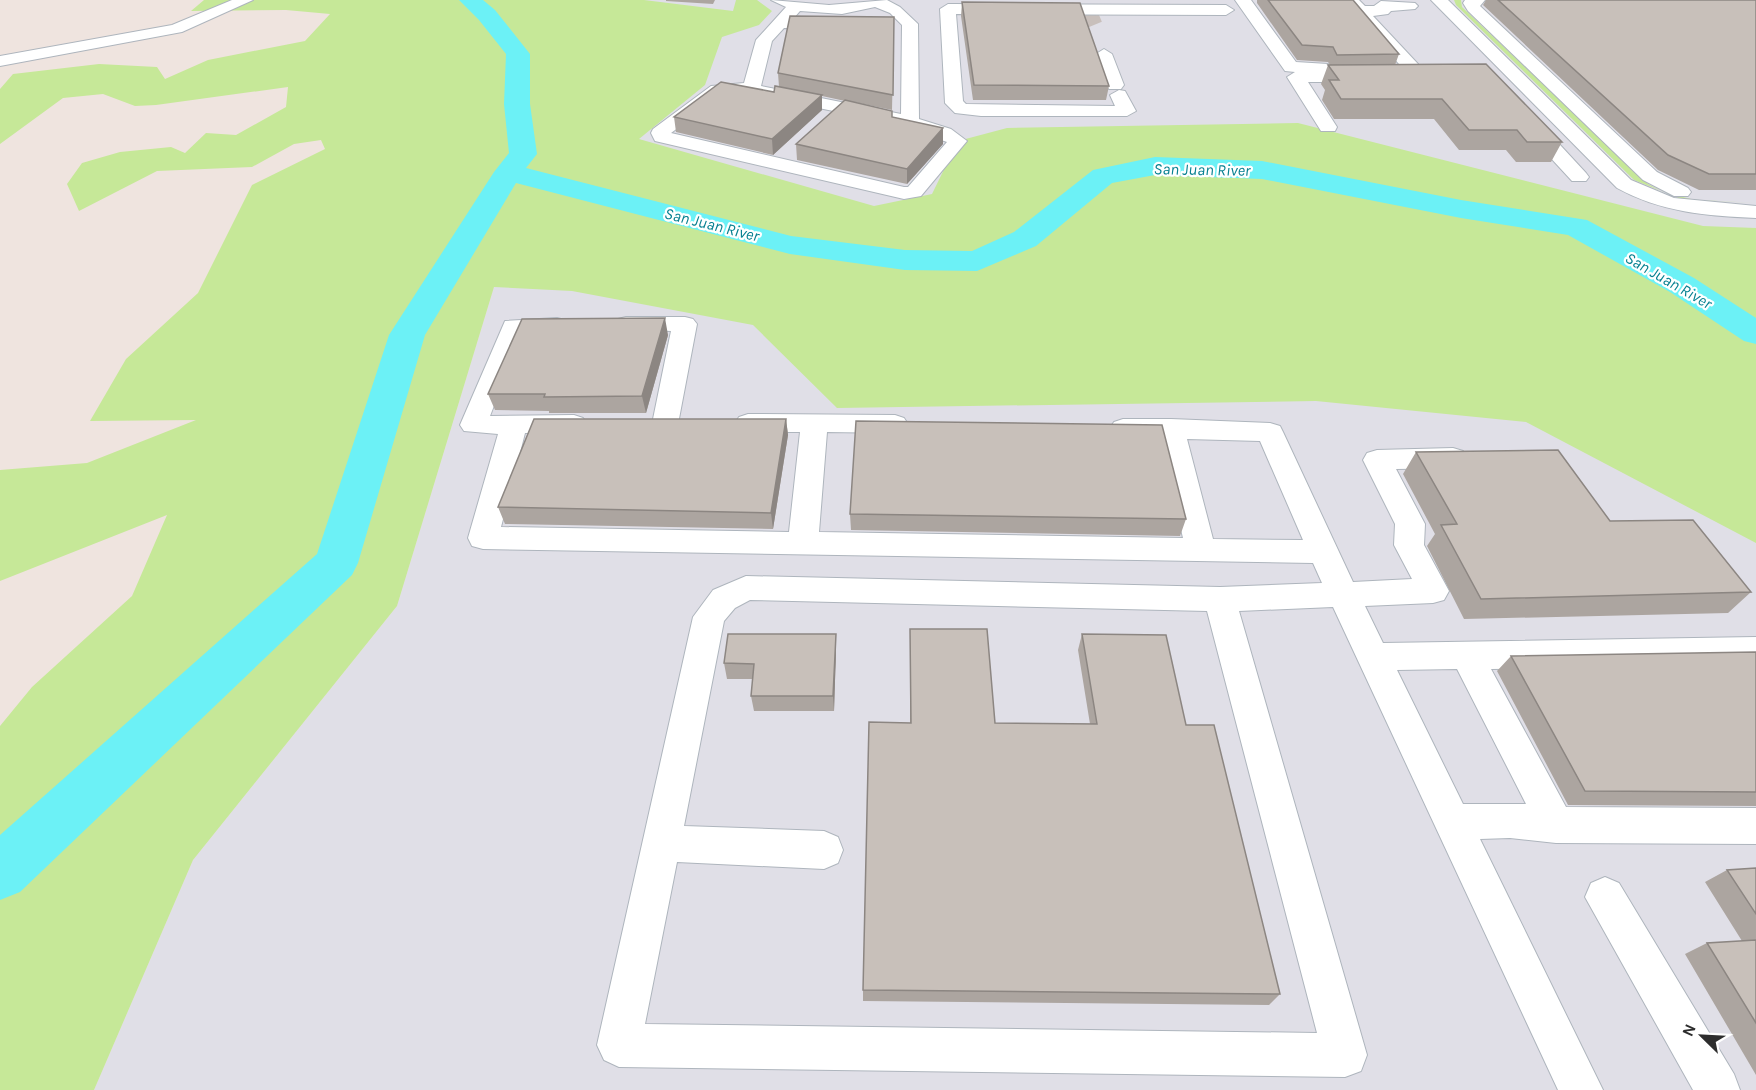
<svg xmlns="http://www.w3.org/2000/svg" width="1756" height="1090" font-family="Karla,sans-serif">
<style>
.industrial{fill:#e0dfe7}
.green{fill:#c6e898}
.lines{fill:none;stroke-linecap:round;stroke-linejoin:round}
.river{fill:#6cf1f6;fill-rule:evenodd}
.minor-tunnel{stroke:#c8bfbb;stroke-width:17;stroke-dasharray:17 9;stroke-linecap:butt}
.minor-casing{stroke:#aeb5bd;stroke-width:2}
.minor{fill:#fff;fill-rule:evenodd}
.wall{fill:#aca5a0}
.shaded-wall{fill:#8c8682}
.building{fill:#c8c0ba;stroke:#8c8682;stroke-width:1.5}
.labels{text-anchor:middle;stroke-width:4.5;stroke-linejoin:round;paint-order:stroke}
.far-water-label{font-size:16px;font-style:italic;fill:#078191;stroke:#fff}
</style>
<rect width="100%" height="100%" fill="#efe4df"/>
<!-- industrial -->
<path class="industrial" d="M554,0H1756V1090H94L193,860L397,606L494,287Z"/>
<!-- green -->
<path class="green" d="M204,0H644L733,11L736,0H757L772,11L759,25L722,37L705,85L639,139L874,206L932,194L958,141L1007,128L1298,123L1703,226L1756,228V543L1526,422L1316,401L837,408L753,325L572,291L494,287L397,606L193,860L94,1090H0V726L32,687L132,596L167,515L0,581V470L87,463L196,420L90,421L126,359L198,293L252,185L325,149L321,140L294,144L252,167L157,171L79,211L67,184L82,163L120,152L171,147L185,153L206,133L236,135L286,107L288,87L156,105L135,106L103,94L63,98L0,144V89L13,74L99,64L157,67L165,79L208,60L305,41L330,14L286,10L191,11Z
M1454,0H1461L1462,7L1648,184L1663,192L1695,200L1756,203L1681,199L1634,180L1456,5Z"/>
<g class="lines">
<!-- river -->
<path class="river" d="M459,0H483L495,10L530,54V104L537,154L526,168L791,236L905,250L972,251L1014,232L1093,170L1155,157L1262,161L1461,200L1587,220L1694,278L1756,318V344L1744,341L1670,292L1568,235L1461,218L1262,179L1155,175L1112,183L1036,246L977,271L905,270L790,254L516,183L425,335L358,563L352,575L20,892L0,900V835L317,554L389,335L494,172L509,153L504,104L506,54L479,20Z"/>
<!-- minor-tunnel -->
<path class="minor-tunnel" d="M1089,13L1094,25"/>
<!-- minor casing -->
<g class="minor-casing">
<path id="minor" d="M232,0H253L182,32L0,66V56L172,25Z
M771,0L829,5L887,0L900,7L918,24L919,119L951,129L967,141L921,196L904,199L655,141L651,133L653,129L711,86L744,83L756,40L786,7ZM875,7L890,13L902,25L901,114L761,86L772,41L784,28L829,29L837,24L829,19H793L800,11L842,14ZM732,93L751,94L891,123L947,142L908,187H904L671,133L722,95Z
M1235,0H1251L1296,62L1328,64L1330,68L1327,72L1370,73L1373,77L1364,82H1308L1337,127L1335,131H1321L1287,77L1295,72L1285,71Z
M1343,0H1359L1365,6H1374L1381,1L1415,3L1418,6L1415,9L1391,11L1388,14L1373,16L1418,64L1420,68L1418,72H1406Z
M1431,0H1448L1631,180L1674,198L1756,206V218C1707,216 1660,212 1617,188Z
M1465,0H1485L1480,6L1657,172L1688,188L1691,192L1688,196H1674L1643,180L1468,11L1463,3Z
M948,4L1226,5L1234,10L1226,15L956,14L963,101L966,104L1115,106L1110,95L1119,90L1125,91L1136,111L1127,116H981L955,113L945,103L940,9Z
M1104,49L1112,54L1124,85L1121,89H1109L1106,85L1096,54Z
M1530,118L1537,120L1586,173L1589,177L1586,181H1572L1523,128L1521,124L1523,120Z
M626,317H685L693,319L697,324L678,424L674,430L665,433L656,430L652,424L671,331L618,329L614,324L618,319Z
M557,318L565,320L569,325L565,330L522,333L490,416L574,415L583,418L587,424L583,430L574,433H525L501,527L789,532L800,432H748L739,429L735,423L739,417L748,414L895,415L904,418L908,424L904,430L895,433L827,432L819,532L1183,538L1160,438L1114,434L1110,428L1114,422L1123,419H1171L1270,423L1280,426L1283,432L1353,582L1412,579L1394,545L1395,524L1363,460L1367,453L1377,450L1453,448L1463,451L1467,458L1463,465L1453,468L1396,469L1425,524L1424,545L1449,591L1444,600L1433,603L1365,606L1383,643L1756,637V665L1491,669L1566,807L1756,808V844L1556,843L1510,838L1480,839L1603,1090H1558L1333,607L1239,611L1367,1055L1361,1071L1345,1077L619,1067L604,1060L597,1045L693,617L713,590L746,576L1220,587L1322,583L1313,563L483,549L472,546L468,538L498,434L464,431L460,425L505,321ZM1187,439L1260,441L1303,540L1213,539ZM750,600L1207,611L1317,1033L645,1024L677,862L824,869L838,863L843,850L838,837L824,831L684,826L724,621L735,608ZM1457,669L1526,804H1463L1397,670Z
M1605,877L1619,883L1734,1074L1740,1090H1693L1585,897L1591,883Z"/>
</g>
<!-- minor -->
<use href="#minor" class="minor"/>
</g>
<!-- wall -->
<path class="wall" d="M666,0H715L713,4L666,1Z
M1257,0H1353L1399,54L1395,65L1562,142L1551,162H1516L1506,150H1459L1434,119H1334L1322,100L1325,90L1321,84L1328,65H1330L1328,62L1297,60L1257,3Z
M1486,0H1756V190H1699L1658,170L1483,5Z
M962,2L1109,86L1106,100H973L961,16Z
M894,17L892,110L854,102L892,117L943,144L907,184L797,160L796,144L845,101L822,96V110L773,155L676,132L674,117L774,92L779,87L778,73Z
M668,335L646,413H549V411L495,410L488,394Z
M786,419L788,435L773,529L505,524L498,507Z
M1416,452L1610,521L1751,592L1728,613L1464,619L1427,546L1435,534L1403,474Z
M850,514L1186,519L1180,536L851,530Z
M910,629L995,723L1090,724L1078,650L1082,634L1186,725L1280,994L1269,1005L863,1001V990L910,723Z
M836,634V650L834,711H754L751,696L753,679H727L724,663Z
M1756,652V806L1568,805L1497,671L1511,656Z
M1756,868V1075L1685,954L1707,943L1742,941L1705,882L1727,870Z"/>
<!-- shaded-wall -->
<path class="shaded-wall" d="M822,95V110L773,155L772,139Z
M943,128V144L907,184V169Z
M665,318L668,335L646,413L642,396Z
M786,419L788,435L773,529L771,513Z
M836,634V650L834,711L833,696Z"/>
<!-- building -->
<path class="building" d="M1268,0H1353L1399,54L1337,55L1333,47L1302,45Z
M1498,0H1756V174H1709L1668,155Z
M962,2L1080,3L1109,86L974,85Z
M790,16L894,17L893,95L778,73Z
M1486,64L1562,142H1527L1517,130H1469L1442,99H1341L1329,80H1339L1328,65Z
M721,82L774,92L775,86L822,95L772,139L674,117Z
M845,100L892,111V117L943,128L907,169L796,144Z
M665,318L642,396L544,397L545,394H488L522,319Z
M534,419H786L771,513L498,507Z
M856,421L1162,425L1186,519L850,514Z
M1558,450L1610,521L1693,520L1751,592L1481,599L1441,525L1457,524L1416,452Z
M910,629H987L995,723L1097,724L1082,634L1166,635L1186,725H1214L1280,994L863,990L869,722L911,723Z
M728,634H836L833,696H751L754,664L724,663Z
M1756,652V792L1585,791L1511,656Z
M1756,868V914L1727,870Z
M1756,940V1023L1707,943Z"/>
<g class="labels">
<!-- far-water labels -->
<g class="far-water-label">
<text transform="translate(1202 169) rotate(1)" y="6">San Juan River</text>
<text transform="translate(712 224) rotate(14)" y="6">San Juan River</text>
<text transform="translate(1669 280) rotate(30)" y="6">San Juan River</text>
</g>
</g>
<!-- north arrow -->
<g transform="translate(1702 1036) rotate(294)" stroke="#ffffff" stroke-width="4.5" paint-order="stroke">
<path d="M0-4.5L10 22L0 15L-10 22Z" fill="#2d2d2d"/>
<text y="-9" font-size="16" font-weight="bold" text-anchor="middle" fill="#2d2d2d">N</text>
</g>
</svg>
